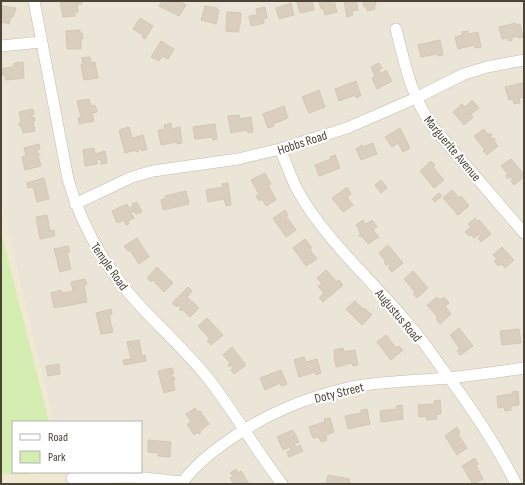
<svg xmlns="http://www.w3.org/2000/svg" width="525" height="485" font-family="'Sofia Sans Condensed',sans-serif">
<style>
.residential{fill:#ebe5d8}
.education{fill:#f1e8d3}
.green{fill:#d3eeb0}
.building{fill:#dacfbf;stroke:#d5c7b1}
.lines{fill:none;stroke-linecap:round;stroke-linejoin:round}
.street-casing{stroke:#c3bbac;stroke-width:12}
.street{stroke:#fff;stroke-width:11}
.labels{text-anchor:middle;stroke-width:4;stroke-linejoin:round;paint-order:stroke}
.street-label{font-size:13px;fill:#4c4437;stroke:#fff}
</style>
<rect width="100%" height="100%" fill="#f7f3eb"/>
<!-- residential -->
<path class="residential" d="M1,1H524V484H68L65,472H141V422H53L1,204Z"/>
<!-- education -->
<path class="education" d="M1,204L53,422H13V472H65L68,484H1Z"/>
<!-- green -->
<path class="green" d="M1,231L49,422H13V472H50L22,475L1,474Z"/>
<!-- building -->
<path class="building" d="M60,1H82V4H77L78,12H75V16L63,17Z
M162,1H179L186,5L179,16L159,6Z
M302,1H312L314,10L300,13L297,2Z
M319,1H334L337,12L325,15L323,8L321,9Z
M344,1H356L358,10L352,11L353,15L347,17Z
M363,1H375L376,5H374L375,9L367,11L366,7H364Z
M291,3L294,15L279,19L276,8Z
M2,6L16,8L13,17H11L9,24L1,22Z
M205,6L217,8V10H219L216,24L201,20Z
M265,7L267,18L263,19L264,23L251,26L249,16L257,15L256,9Z
M227,12L241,13L240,25H239V31L237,32L226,31Z
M140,18L153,26L145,39L142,37L143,35L133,29Z
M516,23V25L520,24L523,37L518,38V36L512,37V40L509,41L508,38L502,39L499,27Z
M80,30V33H82L83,39H81V49H67L66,31Z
M468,31L469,34L478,32L481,47L475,48L474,45L458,49L455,37L462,35V32Z
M440,40L443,55L438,56L437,54L421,57L418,45Z
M161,41L174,49L168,59L162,56L159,61L151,57Z
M90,57L91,63L95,62L98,78L84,80L81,65L83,64L82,58Z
M23,62L24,78L6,80L5,75H1V69L12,67L15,63Z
M379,63L382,68L379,70L381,74L386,70L392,81L377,89L372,78L375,76L371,67Z
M356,81L361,96L356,98L355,95L339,101L335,89Z
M523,83L524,97L519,98L520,103L514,104L513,99L509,100L505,87Z
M319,90L325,107L309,113L302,97Z
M89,99L91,106L95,105L97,112L92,113L94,121L79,124L78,118L81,117L77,101Z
M472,100L479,108L471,114L473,117L464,125L453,112L462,104L465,107Z
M284,106L288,118L273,124L274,126L268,128L263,114Z
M33,109L34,114H32V118L34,117L35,121H33L35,131L23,133L21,125L19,126V123H21L19,112Z
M239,115L240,119L251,117L253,132L248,133L247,130L231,133L228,116Z
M171,123L172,129L180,127L182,143L177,144V142L161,145L158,130L165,129L164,125Z
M215,124L217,139L213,140V137L195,139L193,127Z
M129,127L132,138L143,135L147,149L142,151L141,148L138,149L139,151L136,152L135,150L125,153L119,130Z
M400,128L410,148L403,152L398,143L392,147L385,137Z
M484,129L488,135L490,133L492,135L490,137L493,139L494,138L495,139L494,141L498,146L487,155L483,151L485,150L474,136Z
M373,143L377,154L361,160L356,149L362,145L363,147Z
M39,144L40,149L37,150L38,154H40V155L38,156L41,166L25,170L22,157L26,156L24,148Z
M94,148L95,154L105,151L107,163L101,164V159L97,160V164L85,166L83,150Z
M335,155L340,168L319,176L315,165L331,159L330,157Z
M511,159L524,174V177L514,185L511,181L513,179L510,177L508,179L505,176L508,174L501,166Z
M431,161L435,165L433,167L444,180L434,188L420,171Z
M265,173L271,184L268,185L276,200L266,206L262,199L259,201L256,196L259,194L251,180Z
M44,178L49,199L37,202L33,187L28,188L27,183Z
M381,180L387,188L381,193L375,185Z
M228,183L231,205L226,206L224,199L208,202L206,190L223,187L222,184Z
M347,187L351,194L347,197L353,205L343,212L332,198Z
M452,190L459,198L461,196L469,206L458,215L443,198Z
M186,191L189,204L163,210L161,200L166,198L165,196Z
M439,193L442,196L435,202L432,199Z
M137,202L142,212L136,214L135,211L131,213L134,218L128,221L129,224L126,225L124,220L117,223L112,211L127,204L129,208L133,206L132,204Z
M285,210L288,215L286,216L296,230L286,237L273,218Z
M47,215L50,231L54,230L55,236L40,239L36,217Z
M475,218L477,221L479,220L491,234L481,242L478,238L481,236L479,234L474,238L471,235L469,236L465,232L471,227L468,224Z
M363,220L366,224L372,220L377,227L373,230L379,237L368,244L362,236L360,237L359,235L361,234L358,230L359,229L356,225Z
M137,238L149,257L139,264L130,250L128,251L124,246Z
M305,239L312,248L310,250L317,259L306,266L293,248Z
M388,245L403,263L392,272L388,268L390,266L388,264L386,265L384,263L386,262L379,253Z
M68,246L70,252H67L71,269L60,272L54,249Z
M502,247L514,260L505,268L501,264L498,266L494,261L497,259L493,255Z
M157,267L173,283L164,292L153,280L151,282L147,278Z
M326,270L337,282L339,280L343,285L323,302L319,298L324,293L318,286L322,284L317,278Z
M413,271L428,288L417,298L413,294L415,292L404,279Z
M85,279L87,284L84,285L87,302L54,308L51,293L61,290L62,293L73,291L71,282Z
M188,287L192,291L187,297L199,308L190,317L183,310L181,311L179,309L181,308L178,305L177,307L172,303Z
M437,297L440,300L444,297L449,303L445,306L451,314L440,324L436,319L438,318L427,305Z
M355,301L363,309L364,308L372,315L362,325L346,309Z
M111,309L112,314L109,315L113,332L101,334L96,313Z
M207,318L223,335L211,345L207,341L210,339L198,326Z
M459,328L473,346L460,355L457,350L460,349L450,335Z
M519,329L521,343L502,345L500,331Z
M386,335L396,348L399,346L403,350L391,360L377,342Z
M139,340L142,356L145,355L146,361L124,365L123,360L131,359L127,342Z
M232,347L246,365L234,374L231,370L233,368L231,365L229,367L228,365L230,363L223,355Z
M343,348L344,352L355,350L358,365L353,366L352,363L336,367L334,355H335L334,350Z
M304,357L306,362L317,359L321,373L316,375L315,372L299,377L294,360Z
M59,364L60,374L48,376L46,366Z
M172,368L174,374H171L172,377H174L175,380H173L175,390L164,393L158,371Z
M281,370L287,384L281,386L280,383L265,390L260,378Z
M518,391L519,405L511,406V410L505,411L504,407L498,408L497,396L512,394V392Z
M440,400L441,414L436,415L437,419L427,420L426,416L419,417L418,405L434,404V401Z
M402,405L403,419L381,422L380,411L396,409V406Z
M195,408L198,412L200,411L209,424L200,431L201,432L199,434L198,432L194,435L187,424L191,422L186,414Z
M367,409L370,424L348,429L345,416L361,413V410Z
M330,418L334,432L326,435L327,440L321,442L319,437L313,438L309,427L325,422L324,419Z
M457,427L460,432L458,434L467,448L457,455L445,436Z
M293,430L299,442L294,444L296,447L300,445L303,451L289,457L287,452L291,450L290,447L283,450L277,437Z
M148,440L171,442L170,457L158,456L159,453L148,452Z
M475,458L478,464L476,465L483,479L473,484L462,466Z
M236,469L238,473L241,471L249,484H234L230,478L233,476L230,473Z
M328,475L350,479L349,484H326Z"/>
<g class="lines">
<!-- street casing -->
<g class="street-casing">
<path id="street" d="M34,1L68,179C80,221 99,257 127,291C152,321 182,346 207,377C234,411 255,449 282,484
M396,29C405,64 411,97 433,127L524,233
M1,46L41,42
M280,149C286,163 291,178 298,191C326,241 370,278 406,321C419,336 430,351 441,367C469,404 495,442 516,484
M75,204L132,177L153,171L238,159L280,149L347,128L416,98L464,74L487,67L524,60
M72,478L134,477L182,482
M181,484C195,465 215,449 235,436C270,412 311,396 352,387C384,381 417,381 449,378C474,375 499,372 524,368"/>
</g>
<!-- street -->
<use href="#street" class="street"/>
</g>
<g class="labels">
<!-- street labels -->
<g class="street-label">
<text transform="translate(302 142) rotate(-18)" y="5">Hobbs Road</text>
<text transform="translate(453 148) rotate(50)" y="5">Marguerite Avenue</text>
<text transform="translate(110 266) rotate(55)" y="5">Temple Road</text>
<text transform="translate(399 315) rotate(50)" y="5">Augustus Road</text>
<text transform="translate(339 392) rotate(-14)" y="5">Doty Street</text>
</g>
</g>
<!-- border -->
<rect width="525" height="485" fill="none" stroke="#4c4437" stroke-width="4"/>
<!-- legend -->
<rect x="12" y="421" width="130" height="52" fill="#ffffff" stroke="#b7b4af"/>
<rect x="20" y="434" width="20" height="6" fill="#ffffff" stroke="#b7b4af"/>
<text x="48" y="441" font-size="12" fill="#4c4437">Road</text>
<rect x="20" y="451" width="20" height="12" fill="#d3eeb0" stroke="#b7b4af"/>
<text x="48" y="461" font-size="12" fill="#4c4437">Park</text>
</svg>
